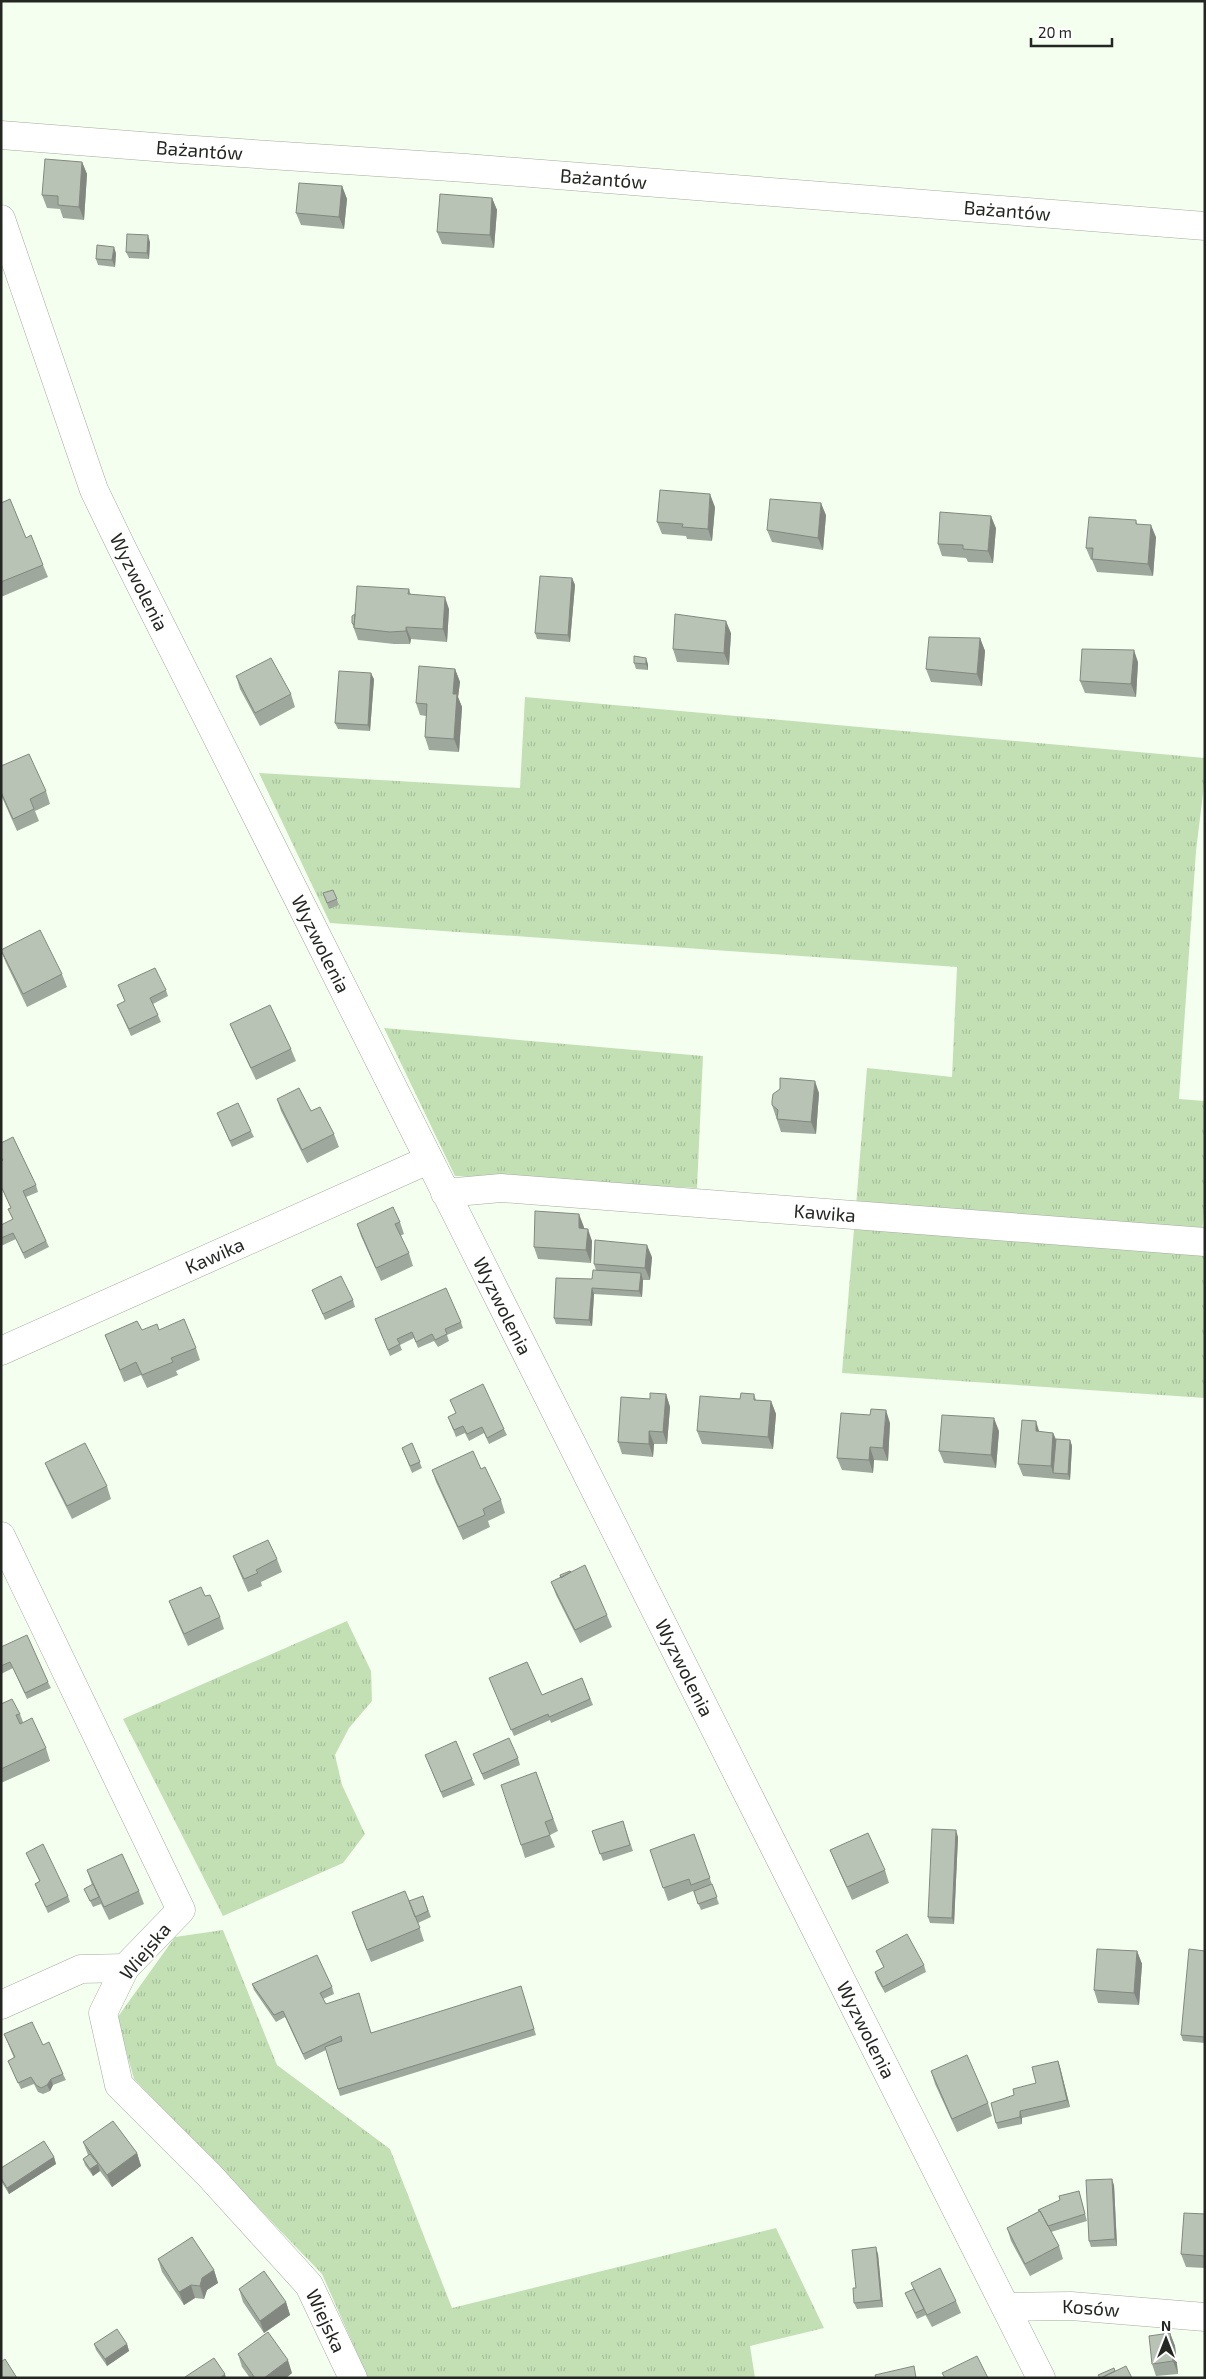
<svg xmlns="http://www.w3.org/2000/svg" width="1206" height="2379" font-family="'Exo 2',sans-serif">
<style>
.grass{fill:url(#grass-tufts)}
.lines{fill:none;stroke-linecap:round;stroke-linejoin:round}
.minor-casing{stroke:#a2ac9e;stroke-width:29}
.minor{stroke:#fff;stroke-width:28}
.wall{fill:#9fa89c}
.shaded-wall{fill:#82887f}
.building{fill:#b9c3b5;stroke:#82887f}
.labels{text-anchor:middle;stroke-width:4;stroke-linejoin:round;paint-order:stroke}
.street-label{font-size:19px;fill:#232621;stroke:#fff}
</style>
<defs>
<pattern id="grass-tufts" width="24" height="20" patternUnits="userSpaceOnUse" patternTransform="scale(1.25)"><rect width="24" height="20" fill="#c3e0b5"/><path d="M3 7l-1-3M5 7V3M7 7l1-3M15 17l-1-3M17 17v-4M19 17l1-3" fill="none" stroke="#a7c09b"/></pattern>
</defs>
<rect width="100%" height="100%" fill="#f5fff0"/>
<!-- grass -->
<path class="grass" d="M525,697L1205,758V777L1196,851L1179,1099L1205,1101V1203L1202,1231L856,1206L867,1068L952,1077L957,967L330,923L259,773L520,788Z
M384,1028L703,1056L697,1188L455,1176Z
M854,1229L1205,1253V1398L842,1373Z
M347,1621L371,1671L372,1701L349,1728L335,1755L342,1785L365,1834L343,1863L223,1916L123,1719Z
M223,1930L277,2065L390,2149L452,2308L776,2228L824,2328L750,2346L755,2378H368L322,2274L134,2079L117,2018L175,1937Z"/>
<g class="lines">
<!-- minor casing -->
<g class="minor-casing">
<g id="minor">
<path id="s1" d="M1,135L180,149L466,168L1205,226"/>
<path id="s2" d="M1,219L94,490L122,548L1041,2378"/>
<path id="s3" d="M445,1193L501,1188L1205,1242"/>
<path id="s4" d="M1,1351L428,1160"/>
<path id="s5" d="M1,1536L181,1910L125,1968L103,2013L119,2085L210,2176L309,2285L353,2378"/>
<path d="M1,2005L81,1969L125,1968"/>
<path id="s6" d="M1007,2307L1071,2306L1205,2317"/>
</g>
</g>
<!-- minor -->
<use href="#minor" class="minor"/>
</g>
<!-- wall -->
<path class="wall" d="M82,162L87,174L84,220L63,218L60,209L47,208L42,195Z
M342,186L347,199L344,229L301,225L296,213Z
M492,198L497,210L494,248L442,244L437,232Z
M150,242L149,259L129,258L126,252Z
M116,253L115,267L98,265L96,259Z
M1,503L26,538L43,565L48,577L1,597Z
M715,507L712,541L687,539L686,536L662,534L657,522Z
M826,515L823,550L772,542L767,530Z
M1136,520L1137,524L1156,537L1153,576L1097,572L1092,560H1091L1086,548Z
M996,528L993,563L968,562L966,558L942,556L938,544Z
M572,578L575,585L570,642L537,639L535,633Z
M409,589L411,595L449,609L447,642L411,639L410,644H394L358,640L352,623Z
M731,633L729,665L677,662L673,649Z
M980,638L985,651L982,686L931,682L926,669Z
M1138,662L1136,697L1085,693L1080,681Z
M634,663L648,664V670L636,669Z
M455,669L460,682L458,697L462,707L459,752L429,750L425,737L426,716L420,715L416,703Z
M236,676L291,694L295,707L260,726L240,689Z
M374,679L370,731L338,729L335,723Z
M1,766L46,791L50,804L35,811L39,821L17,831L1,795Z
M333,890L339,905L329,909L323,893Z
M1,951L62,974L67,987L27,1007L6,963Z
M118,985L166,990L168,996L153,1004L161,1022L131,1036L117,1005L125,1001Z
M230,1024L291,1049L296,1061L256,1080L235,1036Z
M819,1093L816,1134L781,1132L772,1105Z
M277,1099L311,1111L334,1134L339,1147L307,1163L281,1111Z
M217,1113L251,1131L254,1137L232,1147Z
M1,1143L36,1185L38,1192L26,1197L49,1247L25,1259L16,1239L1,1246V1225L13,1220L8,1209L11,1208L1,1187V1161L2,1160L1,1158Z
M400,1222L404,1234L400,1236L409,1253L413,1266L381,1281L361,1236L357,1224Z
M584,1227V1228L592,1241L591,1263L538,1259L534,1247Z
M652,1257L650,1280H643L642,1297L594,1294L592,1326L556,1324L554,1318L592,1279L596,1270L594,1264Z
M312,1290L353,1300L355,1307L325,1320Z
M375,1319L461,1322L463,1328L447,1335L449,1341L438,1347L434,1341L418,1348L414,1338L400,1345L402,1350L390,1356Z
M142,1330H159L196,1348L200,1360L176,1371L178,1375L147,1388L141,1375L124,1382L105,1335Z
M666,1394L670,1407L667,1444H654L653,1457L622,1454L618,1442L650,1399Z
M754,1394L756,1400L771,1401L776,1414L773,1449L702,1444L697,1431L740,1399Z
M450,1400L504,1429L507,1435L489,1444L484,1433L469,1441L465,1433L456,1437L448,1417L456,1413Z
M890,1423L888,1461L874,1460L873,1473L842,1470L837,1458Z
M999,1431L996,1468L944,1463L939,1451Z
M1040,1432L1053,1433L1056,1439L1070,1440L1072,1446L1070,1480L1023,1476L1018,1464Z
M412,1443L422,1468L412,1473L402,1448Z
M45,1463L107,1486L111,1499L72,1519L50,1475Z
M481,1469L501,1500L505,1513L488,1521L490,1527L463,1540L436,1482L432,1470Z
M233,1556L277,1559L282,1572L261,1582L262,1586L248,1592L238,1569Z
M571,1572L607,1615L612,1627L580,1643L556,1595L551,1582Z
M205,1596L220,1617L224,1629L188,1646L174,1614L169,1601Z
M1,1647L48,1682L51,1688L27,1699L13,1668L1,1674Z
M489,1678L542,1695L582,1678L593,1705L551,1723L550,1720L514,1736Z
M1,1704L20,1714L23,1722L46,1748L50,1761L1,1783Z
M473,1754L518,1758L520,1765L484,1780Z
M425,1755L472,1779L475,1785L443,1798Z
M536,1772L558,1831L550,1835L555,1847L525,1858L521,1845Z
M623,1821L633,1851L603,1861L592,1831Z
M694,1834L719,1904L701,1910L693,1891L668,1901L650,1850Z
M958,1837L954,1924L930,1923L928,1917Z
M830,1850L885,1870L889,1883L852,1900L835,1862Z
M26,1853L68,1896L70,1902L48,1913L35,1884L40,1882Z
M87,1870L139,1891L144,1904L109,1920L101,1904L93,1907L84,1889L92,1885Z
M423,1896L431,1917L418,1923L424,1941L371,1962L356,1924L409,1901Z
M876,1951L924,1965L926,1972L885,1993L877,1979L875,1972L884,1968Z
M1137,1951L1142,1964L1139,2005L1098,2003L1094,1990Z
M1205,1951V2043L1183,2041L1181,2035Z
M252,1984L332,1987L334,1994L323,1999L326,2004L372,2033L523,1993L536,2035L340,2096L326,2050L305,2060L285,2017L276,2022L254,1990Z
M4,2034L43,2045L63,2074L66,2080L53,2085L50,2091L43,2094L38,2092L34,2084L21,2089L8,2061L14,2058Z
M1058,2061L1060,2067L1070,2107L1022,2118V2124L998,2129L996,2123L1014,2095L1036,2083Z
M931,2071L988,2103L992,2116L957,2132L935,2084Z
M83,2142L137,2153L141,2166L112,2187L100,2171L93,2176L85,2165L83,2159L88,2155Z
M54,2157L56,2164L9,2194L1,2181V2168Z
M1114,2185L1117,2246L1091,2247L1089,2241Z
M1079,2191L1087,2221L1051,2232L1059,2246L1063,2259L1030,2276L1011,2241L1007,2228Z
M1205,2214V2268L1186,2267L1181,2254Z
M878,2254L883,2307L857,2309L854,2303L856,2288Z
M158,2259L214,2270L218,2283L207,2290L204,2299L195,2298L184,2305L162,2272Z
M911,2283L956,2301L961,2313L932,2327L925,2314L926,2315L917,2319L905,2293L914,2289Z
M239,2289L286,2302L290,2315L264,2333L243,2302Z
M1170,2333L1175,2346L1178,2374L1156,2376L1152,2364Z
M94,2344H127L129,2351L107,2366L96,2350Z
M238,2354L292,2373L286,2378H250L242,2367Z"/>
<!-- shaded-wall -->
<path class="shaded-wall" d="M82,162L87,174L84,220L79,207Z
M342,186L347,199L344,229L339,217Z
M492,198L497,210L494,248L490,235Z
M148,235L150,242L149,259L147,253Z
M114,247L116,253L115,267L112,260Z
M710,494L715,507L712,541L708,529Z
M821,503L826,515L823,550L818,538Z
M991,516L996,528L993,563L988,551Z
M1151,525L1156,537L1153,576L1148,564Z
M572,578L575,585L570,642L568,635Z
M445,597L449,609L447,642L443,629Z
M726,621L731,633L729,665L724,653Z
M406,627L411,639L410,644L406,631Z
M980,638L985,651L982,686L977,674Z
M1134,650L1138,662L1136,697L1131,684Z
M646,658L648,664V670L646,664Z
M455,669L460,682L458,697L462,707L459,752L454,739L453,694Z
M371,673L374,679L370,731L368,725Z
M815,1081L819,1093L816,1134L811,1122Z
M579,1214L584,1227L583,1241L579,1228Z
M588,1229L592,1241L591,1263L586,1250Z
M647,1245L652,1257L650,1280L645,1268Z
M641,1273L643,1280L642,1297L639,1291Z
M592,1288L594,1294L592,1326L589,1320Z
M666,1394L670,1407L667,1444L663,1432Z
M771,1401L776,1414L773,1449L768,1437Z
M886,1410L890,1423L888,1461L883,1448Z
M994,1418L999,1431L996,1468L991,1455Z
M1036,1421L1040,1434L1036,1431Z
M649,1431L654,1444L653,1457L649,1444Z
M1053,1433L1058,1445L1053,1473L1051,1466Z
M1070,1440L1072,1446L1070,1480L1068,1474Z
M870,1447L874,1460L873,1473L869,1460Z
M956,1830L958,1837L954,1924L952,1918Z
M1137,1951L1142,1964L1139,2005L1134,1993Z
M1058,2061L1060,2067L1070,2107L1067,2100Z
M51,2079L53,2085L50,2091L47,2085Z
M1020,2111L1022,2118V2124L1020,2117Z
M137,2153L141,2166L112,2187L107,2175Z
M54,2157L56,2164L9,2194L7,2188Z
M98,2164L100,2171L93,2176L90,2169Z
M1112,2179L1114,2185L1117,2246L1115,2239Z
M876,2247L878,2254L883,2307L881,2300Z
M214,2270L218,2283L207,2290L204,2299L200,2286L202,2278Z
M191,2285L195,2298L184,2305L179,2292Z
M286,2302L290,2315L264,2333L260,2321Z
M1170,2333L1175,2346L1178,2374L1173,2361Z
M127,2344L129,2351L107,2366L105,2359Z
M288,2360L292,2373L286,2378H264Z
M225,2374L226,2378H220Z"/>
<!-- building -->
<path class="building" d="M45,159L82,162L79,207L58,205V196L42,195Z
M299,183L342,186L339,217L296,213Z
M440,194L492,198L490,235L437,232Z
M127,234L148,235L147,253L126,252Z
M97,245L114,247L112,260L96,259Z
M660,490L710,494L708,529L682,527L683,524L657,522Z
M10,499L26,538L31,535L43,565L1,582V503Z
M770,499L821,503L818,538L767,530Z
M940,512L991,516L988,551L963,549V545L938,544Z
M1089,517L1136,520V524L1151,525L1148,564L1092,559L1093,548H1086Z
M540,576L572,578L568,635L535,633Z
M357,586L409,589L408,594L445,597L443,629L406,627V631L390,632L354,628Z
M355,614L354,625L352,623V616Z
M675,614L726,621L724,653L673,649Z
M929,637L980,638L977,674L926,669Z
M1082,649L1134,650L1131,684L1080,681Z
M634,656L646,658V664L634,663Z
M271,658L291,694L255,713L236,676Z
M419,666L455,669L453,694H457L454,739L425,737L427,704L416,703Z
M339,671L371,673L368,725L335,723Z
M29,754L46,791L30,799L34,809L13,819L1,792V766Z
M333,890L337,899L327,903L323,893Z
M40,930L62,974L23,994L1,950Z
M155,968L166,990L150,998L158,1015L129,1029L117,1005L125,1001L118,985Z
M270,1005L291,1049L251,1068L230,1024Z
M780,1078L815,1081L811,1122L777,1119L778,1110L772,1105V1101L773,1094L780,1089Z
M299,1088L311,1111L320,1107L334,1134L302,1150L277,1099Z
M238,1103L251,1131L230,1141L217,1113Z
M13,1137L36,1185L23,1191L46,1241L23,1253L13,1233L1,1238V1225L13,1219L8,1209L11,1208L1,1186V1161L3,1160L1,1157V1143Z
M393,1207L400,1222L395,1224L409,1253L376,1268L357,1224Z
M535,1211L579,1214V1228L588,1229L586,1250L534,1247Z
M595,1240L647,1245L645,1268L594,1264Z
M593,1270L641,1273L639,1291L592,1288L589,1320L554,1318L556,1278L592,1279Z
M341,1276L353,1300L323,1314L312,1290Z
M446,1288L461,1322L445,1329L447,1334L435,1340L432,1334L416,1342L412,1332L397,1339L400,1344L388,1350L375,1319Z
M184,1319L196,1348L171,1358L173,1362L142,1375L136,1362L120,1370L105,1335L137,1321L142,1330L157,1324L159,1330Z
M483,1384L504,1429L487,1438L482,1427L467,1434L463,1426L454,1430L448,1417L456,1413L450,1400Z
M650,1393L666,1394L663,1432L649,1431V1444L618,1442L621,1397L650,1399Z
M741,1393L754,1394V1400L771,1401L768,1437L697,1431L700,1396L740,1399Z
M871,1409L886,1410L883,1448L870,1447L869,1460L837,1458L841,1413L870,1415Z
M942,1415L994,1418L991,1455L939,1451Z
M1022,1420L1036,1421V1431L1053,1433L1051,1466L1018,1464Z
M1056,1439L1070,1440L1068,1474L1053,1473Z
M85,1443L107,1486L67,1506L45,1463Z
M412,1443L420,1462L410,1466L402,1448Z
M473,1451L481,1469L485,1467L501,1500L483,1509L485,1515L458,1527L432,1470Z
M268,1540L277,1559L256,1570L258,1573L244,1579L233,1556Z
M585,1565L607,1615L575,1630L551,1582Z
M570,1571L571,1572L561,1578L560,1575Z
M201,1587L205,1596L210,1595L220,1617L184,1634L169,1601Z
M27,1635L48,1682L25,1693L10,1662L1,1666V1647Z
M527,1662L542,1695L582,1678L590,1699L549,1717L548,1714L511,1730L489,1678Z
M12,1699L20,1714L16,1715L20,1724L32,1718L46,1748L1,1769V1704Z
M509,1738L518,1758L482,1774L473,1754Z
M456,1741L472,1779L441,1792L425,1755Z
M536,1772L553,1819L545,1822L550,1835L521,1845L501,1785Z
M623,1821L630,1845L600,1854L592,1831Z
M932,1829L956,1830L952,1918L928,1917Z
M868,1833L885,1870L847,1887L830,1850Z
M694,1834L710,1878L691,1885L689,1879L663,1888L650,1850Z
M43,1844L68,1896L46,1907L35,1884L40,1881L26,1853Z
M122,1854L139,1891L104,1907L87,1870Z
M93,1884L99,1897L90,1901L84,1889Z
M712,1884L717,1897L698,1904L694,1891Z
M405,1891L420,1928L367,1950L352,1912Z
M423,1896L428,1911L415,1917L409,1901Z
M907,1934L924,1965L883,1987L875,1972L884,1967L876,1951Z
M1097,1949L1137,1951L1134,1993L1094,1990Z
M1189,1949L1205,1951V2037L1181,2035Z
M317,1955L332,1987L320,1993L326,2004L359,1993L371,2033L521,1986L534,2029L338,2089L325,2047L342,2041L341,2036L303,2054L283,2011L274,2015L252,1984Z
M32,2022L43,2045L49,2042L63,2074L51,2079L47,2085L41,2088L36,2085L31,2077L18,2083L8,2061L15,2057L4,2034Z
M967,2055L988,2103L952,2119L931,2071Z
M1058,2061L1067,2100L1020,2111V2117L996,2123L991,2103L1014,2095L1013,2089L1036,2083L1032,2067Z
M113,2121L137,2153L107,2175L83,2142Z
M44,2141L54,2157L7,2188L1,2178V2168Z
M90,2154L98,2164L90,2169L83,2159Z
M1112,2179L1115,2239L1089,2241L1086,2180Z
M1079,2191L1085,2214L1048,2226L1040,2211H1039L1038,2210L1060,2200L1059,2196Z
M1040,2211L1059,2246L1025,2264L1007,2228Z
M1184,2213L1205,2214V2256L1181,2254Z
M192,2237L214,2270L202,2278L200,2286L191,2285L179,2292L158,2259Z
M876,2247L881,2300L854,2303L853,2288H856L852,2250Z
M940,2268L956,2301L927,2315L911,2283Z
M264,2271L286,2302L260,2321L239,2289Z
M914,2289L924,2309L915,2313L905,2293Z
M117,2329L127,2344L105,2359L94,2344Z
M268,2332L288,2360L264,2378H255L238,2354Z
M1170,2333L1173,2361L1152,2364L1149,2336Z
M977,2356L988,2378H945L942,2373Z
M214,2358L225,2374L220,2378H186L185,2377Z
M5,2359L17,2378H1V2362Z
M914,2366L916,2378H876L875,2375Z
M1126,2366L1132,2378H1101Z
M1114,2368L1115,2371L1101,2378H1100L1098,2375Z"/>
<g class="labels">
<!-- street labels -->
<g class="street-label">
<text dy="7" stroke="none"><textPath href="#s1" startOffset="199">Bażantów</textPath></text>
<text dy="7" stroke="none"><textPath href="#s1" startOffset="604">Bażantów</textPath></text>
<text dy="7" stroke="none"><textPath href="#s1" startOffset="1009">Bażantów</textPath></text>
<text dy="7" stroke="none"><textPath href="#s2" startOffset="389">Wyzwolenia</textPath></text>
<text dy="7" stroke="none"><textPath href="#s2" startOffset="794">Wyzwolenia</textPath></text>
<text dy="7" stroke="none"><textPath href="#s3" startOffset="381">Kawika</textPath></text>
<text dy="7" stroke="none"><textPath href="#s4" startOffset="234">Kawika</textPath></text>
<text dy="7" stroke="none"><textPath href="#s2" startOffset="1199">Wyzwolenia</textPath></text>
<text dy="7" stroke="none"><textPath href="#s2" startOffset="1604">Wyzwolenia</textPath></text>
<text transform="translate(145 1951) rotate(-50)" y="7">Wiejska</text>
<text dy="7" stroke="none"><textPath href="#s2" startOffset="2009">Wyzwolenia</textPath></text>
<text dy="7" stroke="none"><textPath href="#s6" startOffset="84">Kosów</textPath></text>
<text dy="7" stroke="none"><textPath href="#s5" startOffset="935">Wiejska</textPath></text>
</g>
</g>
<!-- border -->
<rect width="1206" height="2379" fill="none" stroke="#232621" stroke-width="5"/>
<!-- north arrow -->
<g transform="translate(1166 2339)" stroke="#ffffff" stroke-width="4" paint-order="stroke">
<path d="M0-4L9 19L0 12L-9 19Z" fill="#232621"/>
<text y="-8" font-size="14" font-weight="bold" text-anchor="middle" fill="#232621">N</text>
</g>
<!-- scale -->
<path d="M1031 38v8h81v-8" fill="none" stroke="#232621" stroke-width="2.5"/>
<text x="1038" y="38" font-size="15" fill="#232621" stroke="#ffffff" stroke-width="4" paint-order="stroke">20 m</text>
</svg>
